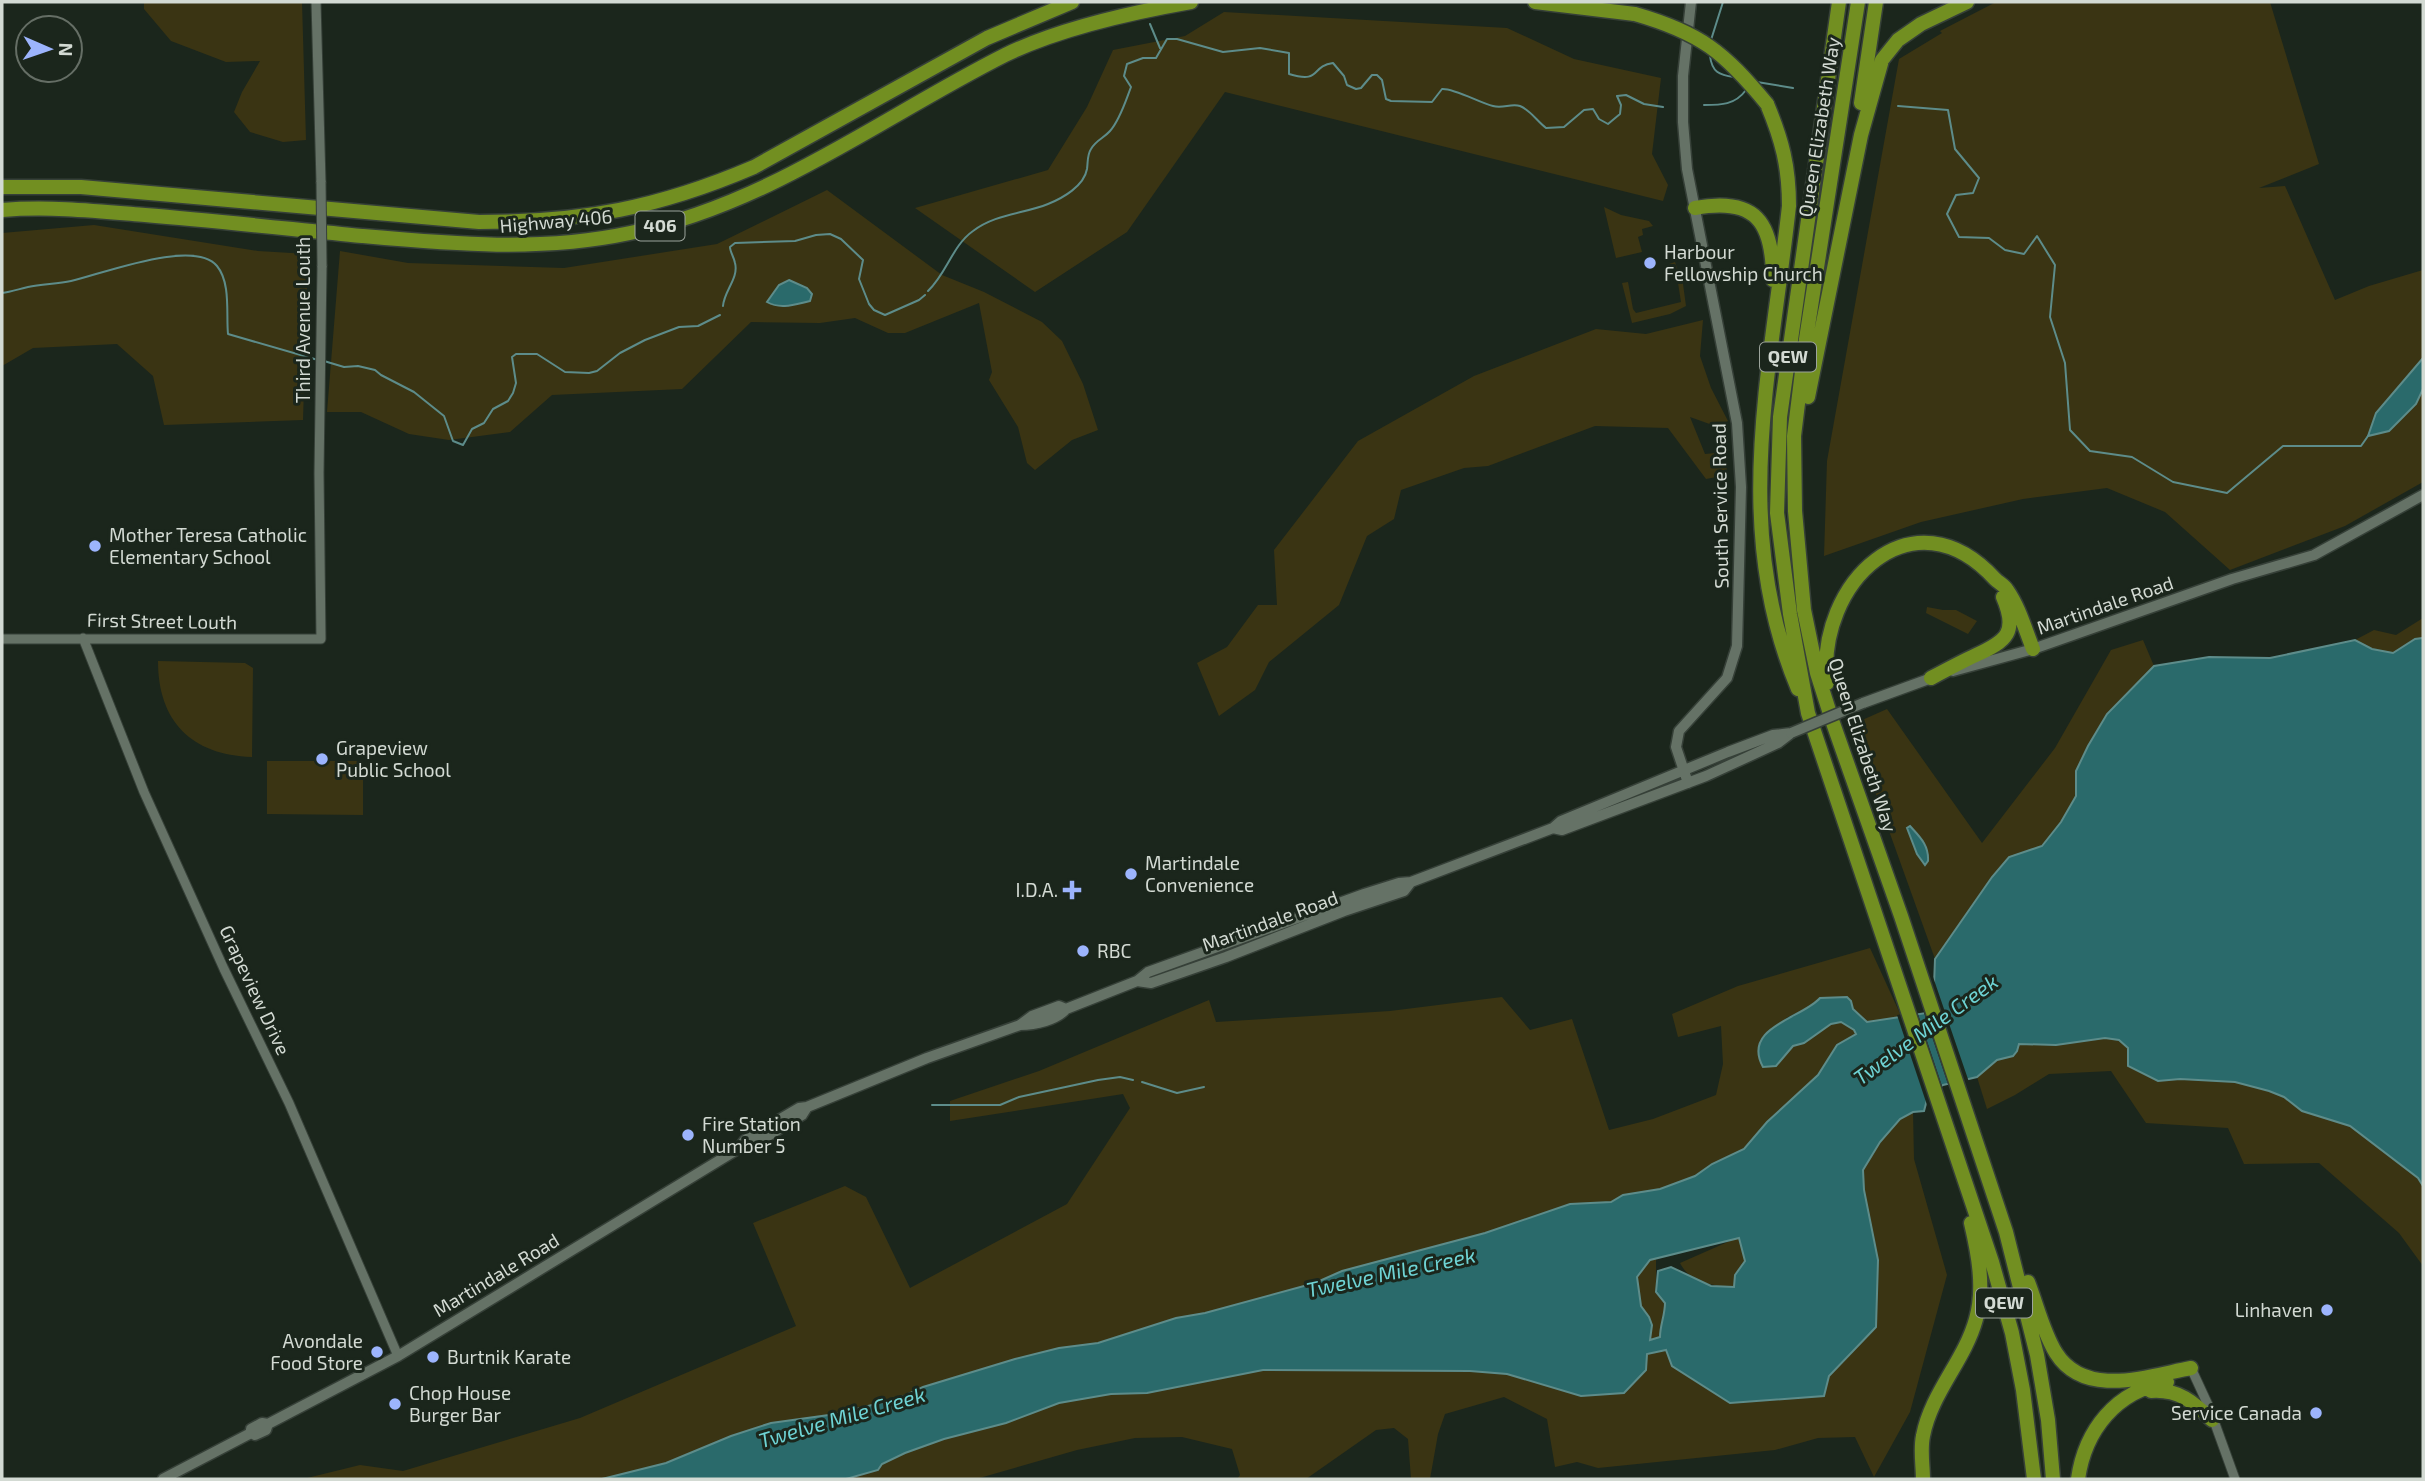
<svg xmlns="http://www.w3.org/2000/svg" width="2425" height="1481" font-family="'Exo 2',sans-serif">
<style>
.green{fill:#3a3413}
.water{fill:#2a6a6b;stroke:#5d8c8a;stroke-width:2;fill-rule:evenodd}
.pier{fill:#1b261c}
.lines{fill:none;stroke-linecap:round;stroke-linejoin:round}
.stream{stroke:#5d8c8a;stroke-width:2}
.tertiary-casing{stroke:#364038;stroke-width:11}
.secondary-casing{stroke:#364038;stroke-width:13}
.motorway-casing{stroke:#364038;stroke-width:17}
.tertiary{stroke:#657266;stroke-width:9}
.secondary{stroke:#657266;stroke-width:10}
.motorway{stroke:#728f21;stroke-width:14}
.tertiary-bridge-casing{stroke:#364038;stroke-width:11;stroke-linecap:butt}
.secondary-bridge-casing{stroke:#364038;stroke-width:13;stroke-linecap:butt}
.motorway-bridge-casing{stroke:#364038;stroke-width:17;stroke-linecap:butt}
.tertiary-bridge{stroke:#657266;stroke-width:9}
.secondary-bridge{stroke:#657266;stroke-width:10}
.motorway-bridge{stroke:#728f21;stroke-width:14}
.poi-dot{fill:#9cb4fd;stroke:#1b261c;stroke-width:2.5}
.labels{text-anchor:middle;stroke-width:6;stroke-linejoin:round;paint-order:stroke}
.shield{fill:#1b261c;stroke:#9ca49c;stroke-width:2}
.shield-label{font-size:18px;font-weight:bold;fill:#d3dad3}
.street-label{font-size:19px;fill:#d3dad3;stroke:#1b261c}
.poi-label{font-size:19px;fill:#d3dad3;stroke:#1b261c;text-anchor:start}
.water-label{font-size:21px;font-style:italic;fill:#6ed3d4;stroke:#1b261c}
</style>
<rect width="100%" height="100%" fill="#1b261c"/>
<!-- green -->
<path class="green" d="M144,2H302L306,140L283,142L250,132L234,112L242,92L260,61L226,62L171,41L144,9Z
M1996,2H2270L2319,164L2259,188L2285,186L2335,300L2369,286L2423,270V482L2345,526L2230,570L2165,512L2107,488L2023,499L1921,522L1824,556L1827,461L1899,59L1942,33L1940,31Z
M1224,12L1507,28L1574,59L1661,78L1652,154L1668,185L1663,201L1225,92L1127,232L1035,292L915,208L1048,170L1087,107L1113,50L1185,36Z
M827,190L942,275L984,292L1042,322L1062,341L1083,384L1098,430L1072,440L1035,470L1027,463L1018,427L989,380L992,372L979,303L905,333H888L855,318L820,323L751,322L682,389L552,395L510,432L449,440L409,434L361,412H327L340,251L408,263L564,268L717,244Z
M1604,207L1621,215L1649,221L1653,226L1642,229L1643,235L1638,237L1642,252L1616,258Z
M94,225L258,251L308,254L303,420L164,425L153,376L117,344L33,348L2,366V233Z
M1675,262L1683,284L1686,306L1670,314L1632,323L1622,283L1628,282L1633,309L1636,313L1681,302L1676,270L1671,271L1669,264Z
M1703,320L1700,356L1711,388L1728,421L1718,427L1690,417L1705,454L1726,452L1727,475L1706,479L1668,428L1595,426L1488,466L1464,468L1401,490L1394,519L1367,536L1339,605L1269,662L1255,690L1219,716L1197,663L1227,647L1258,605H1277L1274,550L1358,441L1474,376L1596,329L1646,334Z
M1927,607L1943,610H1956L1977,621L1968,634L1926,613Z
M2423,618V638L2415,639L2394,653L2372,649L2355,640L2374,630L2396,635Z
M2143,640L2154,666L2107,714L2088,746L2076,771V796L2061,822L2042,846L2008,858L1992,877L1935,959L1851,725L1887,709L1982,843L2055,748L2111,650Z
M158,661L245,663L253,668L252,757C191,755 158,721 158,661Z
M267,761H363V815L267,814Z
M1870,948L1902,1018L1867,1022L1853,1009L1851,1001L1815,1004L1786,1018L1776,1066L1793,1046L1804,1043L1831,1024L1841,1022L1854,1030L1856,1034L1837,1045L1818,1075L1767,1122L1744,1149L1712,1164L1695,1176L1660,1189L1623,1195L1611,1202L1570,1204L1485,1233L1342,1271L1315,1283L1205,1313L1176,1318L1098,1343L1059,1348L1015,1359L923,1387L900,1398L836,1414L771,1423L731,1436L666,1463L602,1479H303L360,1465L403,1471L580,1418L796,1326L753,1223L845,1186L866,1197L910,1288L1067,1204L1130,1108L1123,1094L950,1121V1101L1039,1071L1209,1000L1216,1022L1390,1011L1502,997L1530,1030L1572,1019L1609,1130L1653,1119L1716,1095L1723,1064L1721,1026L1678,1037L1672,1014L1738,986Z
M2105,1038L2120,1040L2158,1081L2180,1079L2235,1082L2269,1091L2284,1097L2302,1111L2350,1126L2418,1178L2423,1186V1266L2399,1233L2319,1163L2244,1164L2228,1128L2146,1123L2111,1071L2049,1074L2015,1095L1987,1109L1977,1077L1997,1060L2013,1056L2018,1044L2056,1045Z
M1913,1112L1914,1159L1947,1275L1910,1412L1874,1477L1855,1437L1818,1438L1775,1450L1598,1468L1577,1462L1555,1467L1547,1419L1504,1397L1445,1414L1438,1434L1430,1479H1411L1408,1439L1394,1428L1376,1430L1306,1479H1237L1240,1475L1232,1449L1182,1437L1135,1438L1077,1450L976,1479H846L877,1470L881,1464L905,1453L944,1439L1006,1423L1059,1403L1111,1394L1147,1393L1263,1370L1470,1371L1507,1374L1581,1396L1624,1393L1647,1354L1667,1350L1730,1403L1824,1396L1829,1376L1876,1327L1863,1170L1880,1142L1900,1119Z
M1739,1237L1745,1261L1735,1275L1734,1287C1713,1286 1690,1283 1680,1263Z
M1656,1258V1291L1665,1303C1665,1315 1660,1325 1660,1337L1650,1341L1649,1317L1641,1306L1637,1277L1650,1260Z"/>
<!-- water -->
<path class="water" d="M789,280L807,288L812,294L810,301C796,304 781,310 767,302L779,285Z
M2423,358V389L2416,404L2389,431L2368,436L2376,413Z
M2423,638V1186L2418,1178L2350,1126L2302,1111L2284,1097L2269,1091L2235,1082L2180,1079L2158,1081L2128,1066V1048L2119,1040L2105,1038L2056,1045L2019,1044L2017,1051L2013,1056L1997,1060L1977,1077L1943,1085L1929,1092L1924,1111L1913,1112L1900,1119L1880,1142L1863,1170L1864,1190L1878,1260L1876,1327L1829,1376L1824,1396L1730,1403L1672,1366L1666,1350L1647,1354L1646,1370L1624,1393L1581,1396L1507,1374L1470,1371L1263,1370L1147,1393L1111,1394L1059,1403L1006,1423L944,1439L905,1453L882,1464L878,1470L846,1479H602L666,1463L731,1436L771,1423L836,1414L900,1398L923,1387L1015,1359L1059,1348L1098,1343L1176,1318L1205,1313L1315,1283L1342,1271L1485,1233L1570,1204L1611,1202L1623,1195L1660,1189L1695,1176L1712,1164L1744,1149L1767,1122L1818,1075L1837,1045L1856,1034L1854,1030L1841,1022L1831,1024L1804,1043L1793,1046L1776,1066L1763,1067C1741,1027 1803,1018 1820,998L1847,997L1851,1001L1853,1009L1867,1022L1933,1012L1935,959L1992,877L2009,857L2042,846L2061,822L2076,796V771L2088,746L2107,714L2154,666L2209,657L2270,658L2355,640L2372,649L2393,653L2415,639ZM1739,1238L1745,1261L1735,1275L1734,1287L1711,1286L1671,1267L1658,1271L1656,1292L1665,1303C1665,1315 1660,1325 1660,1337L1650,1340L1652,1325L1649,1317L1641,1306L1637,1277L1650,1260Z
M1910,826C1920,837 1929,845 1928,861L1925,865L1917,854L1907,828Z"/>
<!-- pier -->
<path class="pier" d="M1931,971L1969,1082L1949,1087L1923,1010L1929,1009Z
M1917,1011L1943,1089L1932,1095L1928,1108L1897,1015Z"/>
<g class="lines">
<!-- stream -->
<path class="stream" d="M1150,24L1160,48
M1711,40L1723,2
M1710,56C1712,72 1719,75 1734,77
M1757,82L1793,88
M1704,105C1721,105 1735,105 1746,90
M1898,106L1948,110L1955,149L1979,178L1973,193L1956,195L1947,214L1959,237L1989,238L2005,250L2024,254L2037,236L2055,265L2050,317L2065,363L2070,430L2090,451L2132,457L2173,482L2227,493L2283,446H2361L2368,436
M928,291C947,273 952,246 973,231C995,214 1023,214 1048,204C1063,198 1084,186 1087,169C1088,162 1087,155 1091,149C1096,140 1104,138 1110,131C1120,120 1126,100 1131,87L1124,76L1127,64L1143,58H1156L1167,39H1177L1223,52L1260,48L1289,53V74C1322,84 1310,66 1333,63L1344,76L1347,85L1356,89L1361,88L1372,75H1377L1382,80L1386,99L1391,101L1432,102L1442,89C1454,88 1480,103 1493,106C1503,109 1511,103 1520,106C1530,110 1537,121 1546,128L1564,127L1584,110L1593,109L1599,119L1608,124L1620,114L1621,105L1617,96L1626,95L1644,104L1663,107
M2,293C11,292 19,289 28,287C42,284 57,284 71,281C102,274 194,238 217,266C231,283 226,314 228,334L318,360
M723,306C724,291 739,278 735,263C734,257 730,252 730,247L735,243L795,241L816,235L830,234L841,239L863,260L859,279L869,304L874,310L885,315L919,300L925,295
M324,361L344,367L358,366L375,370L381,375L414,392L444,416L453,441L463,445L472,429L484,423L493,409L508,401L513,393L516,383L512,357L516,354H537L565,372L589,373L597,371L620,353L645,340L679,327L698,326L720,315
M1142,1082L1177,1093L1204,1087
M932,1105H1000L1019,1097L1098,1080L1120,1077L1133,1080"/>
<!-- tertiary casing -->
<g class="tertiary-casing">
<path id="tertiary" d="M316,2L321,182
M83,638L144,792L224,969L289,1103L398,1356
M2,639H321L319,473L322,266
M2191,1368L2209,1407L2235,1479"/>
</g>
<!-- secondary casing -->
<g class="secondary-casing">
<path id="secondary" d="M1953,671L2033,649L2232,579L2314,555L2423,495
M1863,703L1937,676
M1688,783L1676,747L1679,731L1727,678L1737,646L1741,487L1737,423L1687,169L1683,122V76L1691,2
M1553,828L1562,830L1706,776L1778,743L1791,733
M1137,981L1151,983L1226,957L1344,911L1404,891L1411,882
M1020,1025C1035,1025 1057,1020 1066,1009L1137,981L1148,972L1364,894L1399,883L1411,882L1553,828L1561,821L1728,752L1773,735L1791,733
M738,1149L745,1140L799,1108L807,1107L927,1058L1020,1025L1032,1016L1059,1006L1066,1009
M251,1433V1429L262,1423L268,1424L398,1356L738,1149L750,1147L802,1115L807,1107
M163,1479L251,1433L255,1435L266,1430L268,1424"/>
</g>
<!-- motorway casing -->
<g class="motorway-casing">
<path id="motorway" d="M1535,2L1635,14
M1839,2L1780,417L1777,513L1790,614L1808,713L1992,1262L2012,1333L2023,1390L2034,1479
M1858,2L1806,339L1794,436L1795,511L1804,610L1817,673L1833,723L1901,916L2006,1232L2037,1355L2048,1420L2053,1479
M1861,103L1876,2
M1767,104C1782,140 1789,166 1789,206C1771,371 1730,528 1798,689
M2,187H81L479,222C583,222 658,208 754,167L987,38L1072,2
M1695,208C1756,197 1773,222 1773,280
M2,210C49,206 97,211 145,215C218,221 290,229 362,236C452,244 541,252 630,233C770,204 880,118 1005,55C1058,29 1134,12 1191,2
M1808,397L1861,135L1882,60L1898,40L1921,24L1967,2
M1931,678C1946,670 1961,662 1976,655C2007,641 2018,632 2003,597
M1827,683C1816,583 1913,489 1995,579C1999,583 2004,585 2007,590C2019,607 2025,629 2033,649
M2028,1282C2037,1305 2043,1332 2056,1353C2085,1399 2148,1376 2191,1368
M2151,1391C2179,1389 2193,1402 2212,1420
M1923,1479C1923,1466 1920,1450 1923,1436C1931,1393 1965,1360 1976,1319C1985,1288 1978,1253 1971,1223
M2078,1479C2085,1430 2116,1391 2167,1382"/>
</g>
<!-- tertiary -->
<use href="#tertiary" class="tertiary"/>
<!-- secondary -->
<use href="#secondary" class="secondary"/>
<!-- motorway -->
<use href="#motorway" class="motorway"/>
<!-- tertiary-bridge casing -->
<g class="tertiary-bridge-casing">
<path id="tertiary-bridge" d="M321,182L322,266"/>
</g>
<!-- secondary-bridge casing -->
<g class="secondary-bridge-casing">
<path id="secondary-bridge" d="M1791,733L1863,703"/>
</g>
<!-- motorway-bridge casing -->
<g class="motorway-bridge-casing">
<path id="motorway-bridge" d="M1635,14C1701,33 1724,52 1767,104"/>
</g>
<!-- tertiary-bridge -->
<use href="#tertiary-bridge" class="tertiary-bridge"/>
<!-- secondary-bridge -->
<use href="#secondary-bridge" class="secondary-bridge"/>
<!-- motorway-bridge -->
<use href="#motorway-bridge" class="motorway-bridge"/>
</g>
<!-- markers -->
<g class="poi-dot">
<circle cx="1650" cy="263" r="7"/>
<circle cx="95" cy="546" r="7"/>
<circle cx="322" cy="759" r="7"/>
<circle cx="1131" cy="874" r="7"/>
<path d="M1068.5 879.5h7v7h7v7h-7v7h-7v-7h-7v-7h7z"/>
<circle cx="1083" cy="951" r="7"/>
<circle cx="688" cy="1135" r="7"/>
<circle cx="2327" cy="1310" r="7"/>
<circle cx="377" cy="1352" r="7"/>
<circle cx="433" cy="1357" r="7"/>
<circle cx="395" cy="1404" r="7"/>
<circle cx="2316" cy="1413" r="7"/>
</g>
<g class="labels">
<!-- shield labels -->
<g class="shield">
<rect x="635.5" y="211.5" width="49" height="29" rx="5"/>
<rect x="1760" y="342.5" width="56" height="29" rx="5"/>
<rect x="1976" y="1288.5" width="56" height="29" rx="5"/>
</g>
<g class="shield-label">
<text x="660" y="232">406</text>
<text x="1788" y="363">QEW</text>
<text x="2004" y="1309">QEW</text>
</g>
<!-- street labels -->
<g class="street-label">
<text transform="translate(1819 127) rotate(-81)" y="7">Queen Elizabeth Way</text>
<text transform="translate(556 221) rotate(-5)" y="7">Highway 406</text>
<text transform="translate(303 320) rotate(-90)" y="7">Third Avenue Louth</text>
<text transform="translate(1720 506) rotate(-91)" y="7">South Service Road</text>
<text transform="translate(2105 605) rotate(-19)" y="7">Martindale Road</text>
<text transform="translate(162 621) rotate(1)" y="7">First Street Louth</text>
<text transform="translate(1863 745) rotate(72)" y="7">Queen Elizabeth Way</text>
<text transform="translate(1270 921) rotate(-20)" y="7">Martindale Road</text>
<text transform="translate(255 990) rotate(65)" y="7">Grapeview Drive</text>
<text transform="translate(496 1275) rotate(-31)" y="7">Martindale Road</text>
</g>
<!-- poi labels -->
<g class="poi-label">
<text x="1664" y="259">Harbour<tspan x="1664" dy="22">Fellowship Church</tspan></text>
<text x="109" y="542">Mother Teresa Catholic<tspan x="109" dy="22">Elementary School</tspan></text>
<text x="336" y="755">Grapeview<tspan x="336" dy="22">Public School</tspan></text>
<text x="1145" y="870">Martindale<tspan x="1145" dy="22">Convenience</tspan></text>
<text x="1058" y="897" text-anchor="end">I.D.A.</text>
<text x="1097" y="958">RBC</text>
<text x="702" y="1131">Fire Station<tspan x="702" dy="22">Number 5</tspan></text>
<text x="2313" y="1317" text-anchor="end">Linhaven</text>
<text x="363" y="1348" text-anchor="end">Avondale<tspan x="363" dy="22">Food Store</tspan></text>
<text x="447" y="1364">Burtnik Karate</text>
<text x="409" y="1400">Chop House<tspan x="409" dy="22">Burger Bar</tspan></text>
<text x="2302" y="1420" text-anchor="end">Service Canada</text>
</g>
<!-- water labels -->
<g class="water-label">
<text transform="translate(1926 1030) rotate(-36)" y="7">Twelve Mile Creek</text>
<text transform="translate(1391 1273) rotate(-12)" y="7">Twelve Mile Creek</text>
<text transform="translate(842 1418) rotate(-16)" y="7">Twelve Mile Creek</text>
</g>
</g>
<!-- border -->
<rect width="2425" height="1481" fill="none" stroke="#d3dad3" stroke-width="7"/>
<!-- north arrow -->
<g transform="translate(49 49) rotate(92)"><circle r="33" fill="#1b261c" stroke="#656e65" stroke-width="2"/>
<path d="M0-5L12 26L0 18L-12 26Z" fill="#9cb4fd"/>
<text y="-10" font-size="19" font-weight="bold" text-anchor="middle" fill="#d3dad3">N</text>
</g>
</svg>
